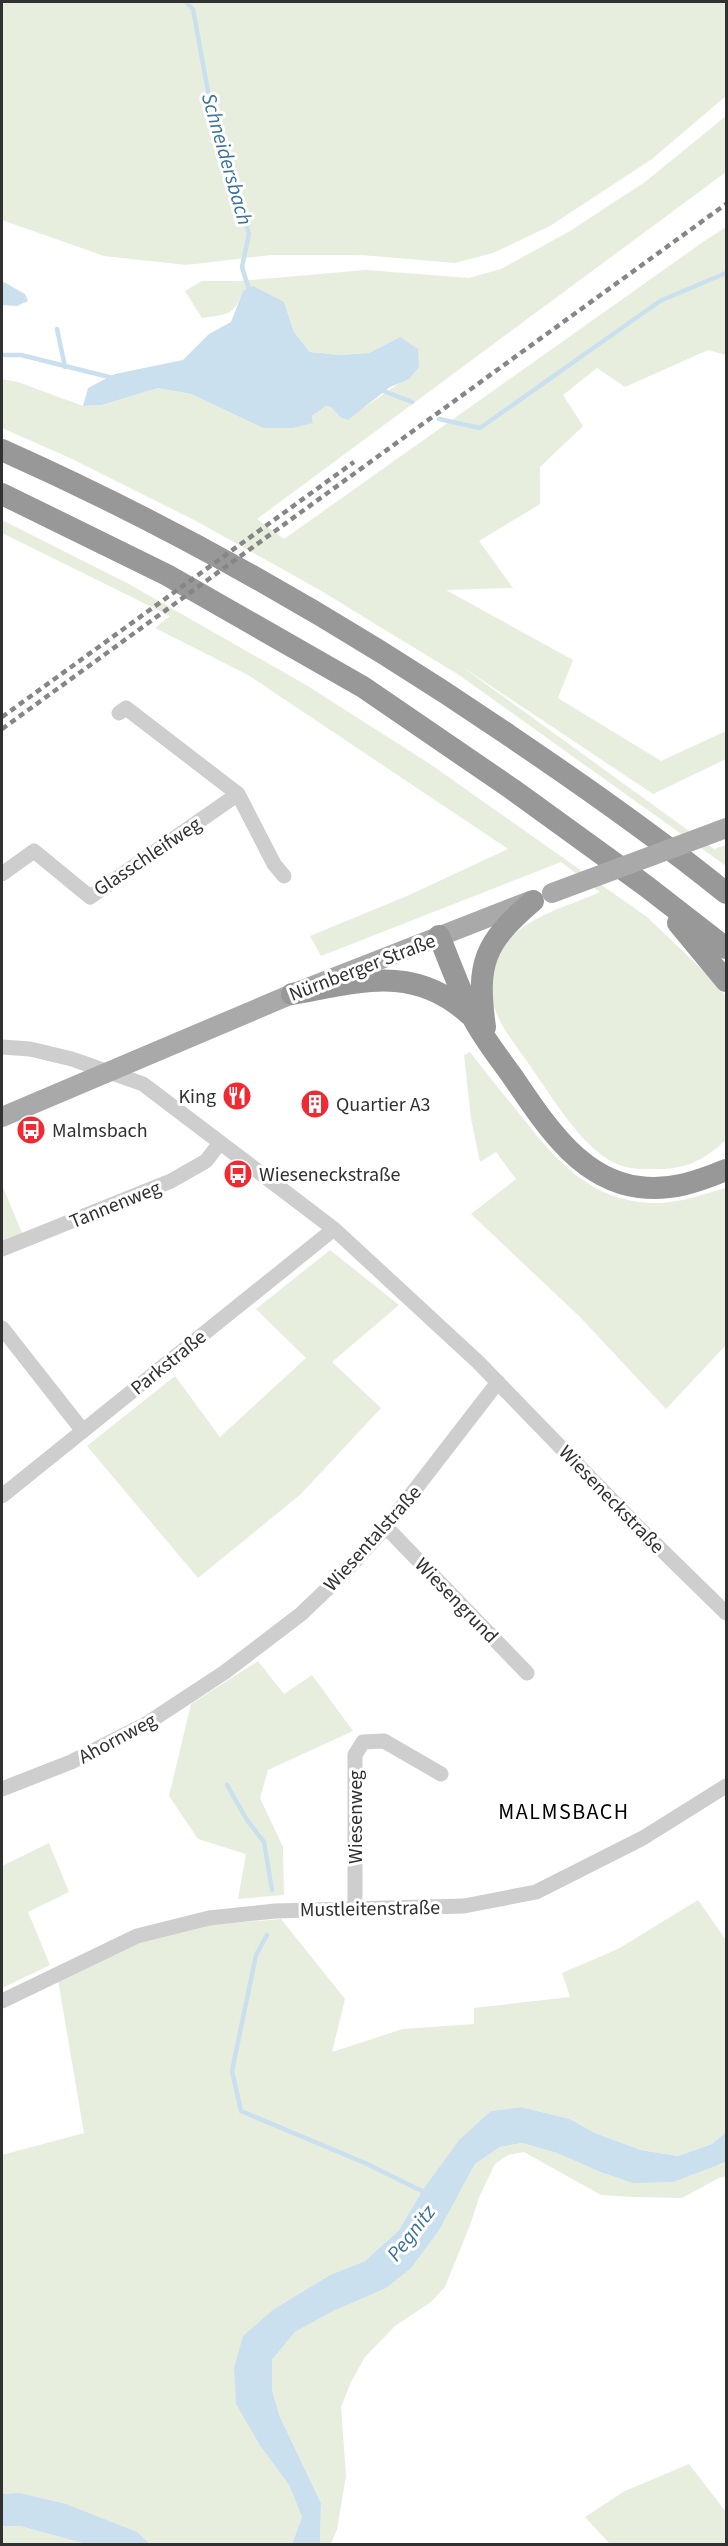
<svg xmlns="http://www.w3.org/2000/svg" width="728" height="2546" font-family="'Source Sans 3',sans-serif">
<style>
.green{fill:#e7eede}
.water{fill:#cae0ef}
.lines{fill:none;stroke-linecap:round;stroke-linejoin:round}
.stream{stroke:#cae0ef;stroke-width:4.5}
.minor{stroke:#cecece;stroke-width:15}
.major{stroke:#a9a9a9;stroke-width:20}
.highway{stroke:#989898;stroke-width:22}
.rail{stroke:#868686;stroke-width:4.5;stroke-dasharray:6 4.5;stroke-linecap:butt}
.major-bridge{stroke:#a9a9a9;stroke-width:20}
.labels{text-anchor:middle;stroke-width:6;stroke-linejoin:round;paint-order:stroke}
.street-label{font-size:20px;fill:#313131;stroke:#fff}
.poi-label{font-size:20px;fill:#313131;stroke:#fff;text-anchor:start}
.water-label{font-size:21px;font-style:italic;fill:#38729a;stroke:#fff}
.quarter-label{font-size:22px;letter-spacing:1.5px;fill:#000;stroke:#fff}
</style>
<rect width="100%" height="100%" fill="#fff"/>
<!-- green -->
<path class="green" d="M2,2H726V96L652,159L550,226L493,253L455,263L361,255H272L186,265L104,256L2,220Z
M726,116V172L257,519L284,539L703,242L726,227V355L708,350L625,387L597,368L563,395L583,426L540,467V504L479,541L513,588L446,590L573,660L558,698L661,761L726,731V759L653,794L461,666L714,849L726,845V866L459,675L318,589L196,521L70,458L2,428V379L18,382L83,406L102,405L158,388L191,394L263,428L313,422L312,416L326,406L331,407L340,417L348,419L402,381L409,379L400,337L369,353L340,355L310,352L294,332L284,302L243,291C234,316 228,314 202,318L185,291L202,281H238L366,270L469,278L501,269L570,231L645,182Z
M2,520L129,584L306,685L430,764L647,917L710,977L726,997V1140C703,1161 685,1170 653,1169C646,1169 638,1169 630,1168C589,1161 555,1101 533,1070C517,1046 496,1024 491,995C488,980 495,956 505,944C527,916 569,906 600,892L561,862L321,956L310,936L407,896L508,849L248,675L155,628L170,616L2,533Z
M470,1052C487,1074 504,1095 522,1117C559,1164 594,1204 660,1203C683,1202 704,1194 726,1188V1345L666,1409L580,1317L471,1214L516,1179L496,1152L480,1162L471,1119L464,1055Z
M2,1185L23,1235L2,1243Z
M330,1250L399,1305L332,1362L381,1408L301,1494L198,1578L87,1446L175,1376L220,1437L306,1358L256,1309Z
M258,1661L284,1694L312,1675L353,1731L268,1770L260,1798L283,1847L284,1895L238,1899L246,1854L198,1839L169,1796L191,1704Z
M49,1843L69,1892L28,1912L50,1965L2,1988V1866Z
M698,1900L726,1940V2132L712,2144L678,2156L641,2150L595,2133L570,2119L521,2107L491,2111L422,2191L399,2230L365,2261L330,2275L274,2309L261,2447L289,2485L302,2517L292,2544H150C133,2529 122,2528 101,2519C68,2507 37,2492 2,2494V2155L84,2133L58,1980L138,1942L207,1925L281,1919L345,1999L332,2052L403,2029L474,2024V2008L570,1997L562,1973L618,1949Z
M522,2143L557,2153L598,2171L720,2165L726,2162V2176L719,2178L682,2198L632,2197L601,2195L524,2152L508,2155L495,2164L480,2195L470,2225L445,2287L431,2302L395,2326L365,2357L351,2382L341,2407L346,2476L337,2529L331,2544H320L321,2503L280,2417L272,2390V2360L295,2332L335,2310L460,2192L475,2164L500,2147Z
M689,2464L726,2512V2544H610L585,2517L625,2491Z
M2,2526H20L86,2544H2Z"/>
<!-- water -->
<path class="water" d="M2,281L25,294L28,301L17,306L2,305Z
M253,286L284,302L294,332L310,352L340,355L369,353L400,337L418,349L419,367L409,379L390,387L348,420L340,417L331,407L326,406L312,416L313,423L292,428H263L191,394L158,388L102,405L83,406L88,388L115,374L183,360L209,334L231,322L243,291Z
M521,2107L570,2119L595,2133L641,2150L678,2156L712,2144L726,2132V2162L673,2182L633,2183L598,2171L557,2153L522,2143L500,2147L475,2164L439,2230L411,2268L386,2288L335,2310L295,2332L272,2360V2390L280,2417L321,2503L320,2544H292L302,2517L289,2485L261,2447L236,2404L234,2368L243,2336L274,2309L330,2275L365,2261L399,2230L422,2191L459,2140L491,2111Z
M20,2493L66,2504L137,2532L150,2544H86L20,2526H2V2494Z"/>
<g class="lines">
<!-- stream -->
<path class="stream" d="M186,2L193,9L215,130L249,234L242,267L250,293
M57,329L65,367
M2,355H21L113,378
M381,390L412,402
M439,419L480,428L660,301L726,273
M227,1785L247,1820L264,1842L272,1890
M267,1935L256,1955L232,2071L241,2111L365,2163L426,2193"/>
<!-- minor -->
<path class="minor" d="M119,713L126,708L238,794L274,864L284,876
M2,874L34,851L90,897L238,794
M2,1047L30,1049L72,1059L143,1084L334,1229L478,1362L636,1525L726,1613
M2,1249L171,1181L206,1161L219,1144
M2,1328L83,1431
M2,1496L334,1229
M386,1527L527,1673
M2,1789L71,1762L146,1724L225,1672L301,1614L343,1574L386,1527L498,1382
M355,1908V1755L363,1742L384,1741L441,1774
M2,2001L137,1936L209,1918L275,1911L464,1906L536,1892L643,1838L726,1786"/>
<!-- major -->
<path class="major" d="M2,1117L292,994L530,901"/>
<!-- highway -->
<path class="highway" d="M2,450C179,529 350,627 510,736C584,786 657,837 726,893
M2,494L167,575L363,687L512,789L646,886L726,948
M678,923L726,981
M439,936C450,963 460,990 472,1016C482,1036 497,1055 510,1073C542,1119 577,1179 639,1187C671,1191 697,1182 726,1170
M292,994C359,982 414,963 470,1015
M485,1027C476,963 484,943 533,901"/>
<!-- rail -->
<path class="rail" d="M2,717L354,462
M2,729L726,204"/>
<!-- major-bridge -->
<path class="major-bridge" d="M552,893L726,828"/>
</g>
<!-- icons -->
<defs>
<g id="restaurant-disc" transform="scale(1.5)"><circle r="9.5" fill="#f12933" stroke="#fff"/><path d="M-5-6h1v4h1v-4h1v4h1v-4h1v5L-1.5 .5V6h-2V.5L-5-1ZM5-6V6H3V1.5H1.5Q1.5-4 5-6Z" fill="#fff"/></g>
<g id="building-disc" transform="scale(1.5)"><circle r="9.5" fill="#f12933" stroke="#fff"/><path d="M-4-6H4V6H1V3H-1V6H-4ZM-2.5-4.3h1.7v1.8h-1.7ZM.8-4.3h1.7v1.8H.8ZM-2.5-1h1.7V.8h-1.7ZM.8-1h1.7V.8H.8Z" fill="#fff"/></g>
<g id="bus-disc" transform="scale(1.5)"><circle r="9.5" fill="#f12933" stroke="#fff"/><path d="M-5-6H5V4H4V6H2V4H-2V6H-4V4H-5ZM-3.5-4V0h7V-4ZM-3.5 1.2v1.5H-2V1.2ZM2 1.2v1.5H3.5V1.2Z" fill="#fff"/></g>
</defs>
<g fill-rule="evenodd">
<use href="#restaurant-disc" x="237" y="1096"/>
<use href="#building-disc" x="315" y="1104"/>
<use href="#bus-disc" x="31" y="1130"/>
<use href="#bus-disc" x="238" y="1174"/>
</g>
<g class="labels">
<!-- street labels -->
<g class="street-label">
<text transform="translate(147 856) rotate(-34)" y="7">Glasschleifweg</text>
<text transform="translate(362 967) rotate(-21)" y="7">Nürnberger Straße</text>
<text transform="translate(115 1204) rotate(-22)" y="7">Tannenweg</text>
<text transform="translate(168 1362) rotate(-39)" y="7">Parkstraße</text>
<text transform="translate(612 1499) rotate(46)" y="7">Wieseneckstraße</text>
<text transform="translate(372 1538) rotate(-48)" y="7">Wiesentalstraße</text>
<text transform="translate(457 1600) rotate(46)" y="7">Wiesengrund</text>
<text transform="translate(117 1738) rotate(-28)" y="7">Ahornweg</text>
<text transform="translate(355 1817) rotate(-90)" y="7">Wiesenweg</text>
<text transform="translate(370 1908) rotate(-1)" y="7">Mustleitenstraße</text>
</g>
<!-- poi labels -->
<g class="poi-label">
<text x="216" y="1103" text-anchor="end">King</text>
<text x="336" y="1111">Quartier A3</text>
<text x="52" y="1137">Malmsbach</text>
<text x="259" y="1181">Wieseneckstraße</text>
</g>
<!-- water labels -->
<g class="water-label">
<text transform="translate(227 159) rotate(74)" y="7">Schneidersbach</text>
<text transform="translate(411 2233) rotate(-52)" y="7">Pegnitz</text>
</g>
<!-- quarter labels -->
<g class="quarter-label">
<text x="564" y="1819">MALMSBACH</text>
</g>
</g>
<!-- border -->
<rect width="728" height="2546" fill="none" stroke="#313131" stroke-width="6"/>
</svg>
